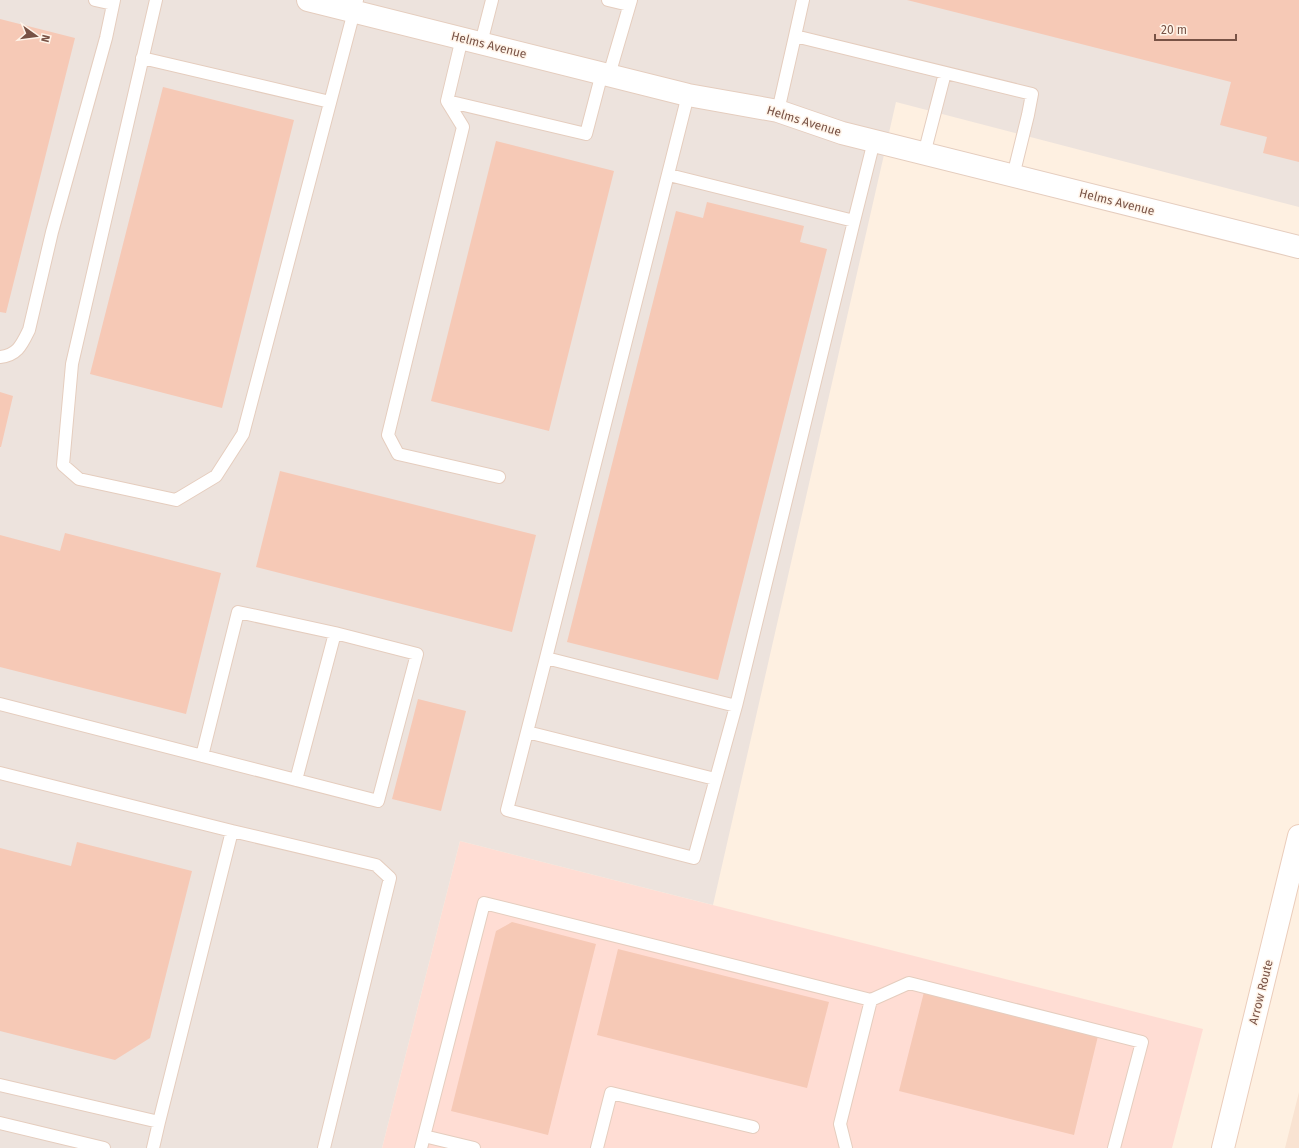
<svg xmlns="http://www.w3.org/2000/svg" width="1299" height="1148" font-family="'Fira Sans',sans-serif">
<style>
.residential{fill:#f9e3d2}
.commercial{fill:#ffddd4}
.industrial{fill:#ede3dd}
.building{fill:#f6c9b6}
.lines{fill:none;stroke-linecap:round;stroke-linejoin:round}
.service-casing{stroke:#e5cdbe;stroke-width:14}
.minor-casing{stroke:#e5cdbe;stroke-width:24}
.secondary-casing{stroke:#ebcdbb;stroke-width:24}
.service{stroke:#fff;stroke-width:12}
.minor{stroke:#fff;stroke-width:22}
.secondary{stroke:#fff;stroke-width:22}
.labels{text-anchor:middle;stroke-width:3;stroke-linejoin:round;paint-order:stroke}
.street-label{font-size:12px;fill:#785245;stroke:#fff4e9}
</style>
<rect width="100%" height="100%" fill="#fef0e1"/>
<!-- residential -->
<path class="residential" d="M1299,1092V1148H1285Z"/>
<!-- commercial -->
<path class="commercial" d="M460,841L1203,1029L1172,1148H382Z"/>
<!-- industrial -->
<path class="industrial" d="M0,0H1299V207L896,102L713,905L460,841L382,1148H0Z"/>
<!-- building -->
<path class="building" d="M907,0H1299V162L1263,153L1267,137L1220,125L1231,82Z
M0,19L75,38L6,313L0,312Z
M163,87L294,120L222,408L90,374Z
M496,141L614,171L549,431L431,401Z
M707,202L804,226L800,242L827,249L718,680L567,642L676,211L703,218Z
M0,392L13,396L1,447H0Z
M280,471L536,535L512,632L256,567Z
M65,533L221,573L186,714L0,667V535L60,551Z
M418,699L466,711L441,811L392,799Z
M77,842L192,871L150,1038L115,1060L0,1031V848L71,866Z
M512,922L596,944L548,1135L451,1111L496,931Z
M618,949L829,1002L807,1088L597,1035Z
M924,992L1098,1036L1074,1135L899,1091Z"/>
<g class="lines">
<!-- service casing -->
<g class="service-casing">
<path id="service" d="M95,0L113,4
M156,0L72,364L63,465L79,479L176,500L216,476L243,434L357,0
M608,0L629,5
M795,36L803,0
M462,38L447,101L463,127L388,435L398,454L499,477
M481,43L492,0
M142,58L330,102
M609,75L631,0
M688,95L546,658L736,706L854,221L874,141
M447,101L586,134L602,73
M778,111L795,36L1032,94L1028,115L1013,176
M924,154L945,73
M669,175L854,221
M0,357C18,355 22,344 29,330L52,232L106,38L114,0
M546,658L507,810L694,858L736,706
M0,704L378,801L417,654L335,633L296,780
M527,732L715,779
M202,756L238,612L335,633
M0,773L232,831L159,1122L0,1085
M232,831L376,865L390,878L324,1148
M0,1123L104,1148
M424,1136L474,1148
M153,1148L159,1122
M421,1148L484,903L871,1000L909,983L1142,1042L1114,1148
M597,1148L611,1093L753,1127
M846,1148L840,1124L871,1000"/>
</g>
<!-- minor casing -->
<g class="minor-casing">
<path id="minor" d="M308,0L688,95L778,111L842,133L1299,247"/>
</g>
<!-- secondary casing -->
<g class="secondary-casing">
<path id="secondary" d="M1223,1148L1299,836"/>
</g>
<!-- service -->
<use href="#service" class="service"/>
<!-- minor -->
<use href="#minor" class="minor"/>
<!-- secondary -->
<use href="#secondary" class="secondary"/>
</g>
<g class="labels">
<!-- street labels -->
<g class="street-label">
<text transform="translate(489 45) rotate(14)" y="4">Helms Avenue</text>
<text transform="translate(804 121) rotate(17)" y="4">Helms Avenue</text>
<text transform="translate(1117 202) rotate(14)" y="4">Helms Avenue</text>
<text transform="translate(1261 992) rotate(-76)" y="4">Arrow Route</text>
</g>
</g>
<!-- north arrow -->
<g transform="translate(36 36) rotate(104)" stroke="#fff4e9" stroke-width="3" paint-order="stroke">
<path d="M0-3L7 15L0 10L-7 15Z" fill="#785245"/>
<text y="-6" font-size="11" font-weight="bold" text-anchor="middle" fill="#785245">N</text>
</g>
<!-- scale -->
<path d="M1155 34v6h81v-6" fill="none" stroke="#785245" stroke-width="2"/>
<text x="1161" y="34" font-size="12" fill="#785245" stroke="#fff4e9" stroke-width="3" paint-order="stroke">20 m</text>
</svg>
